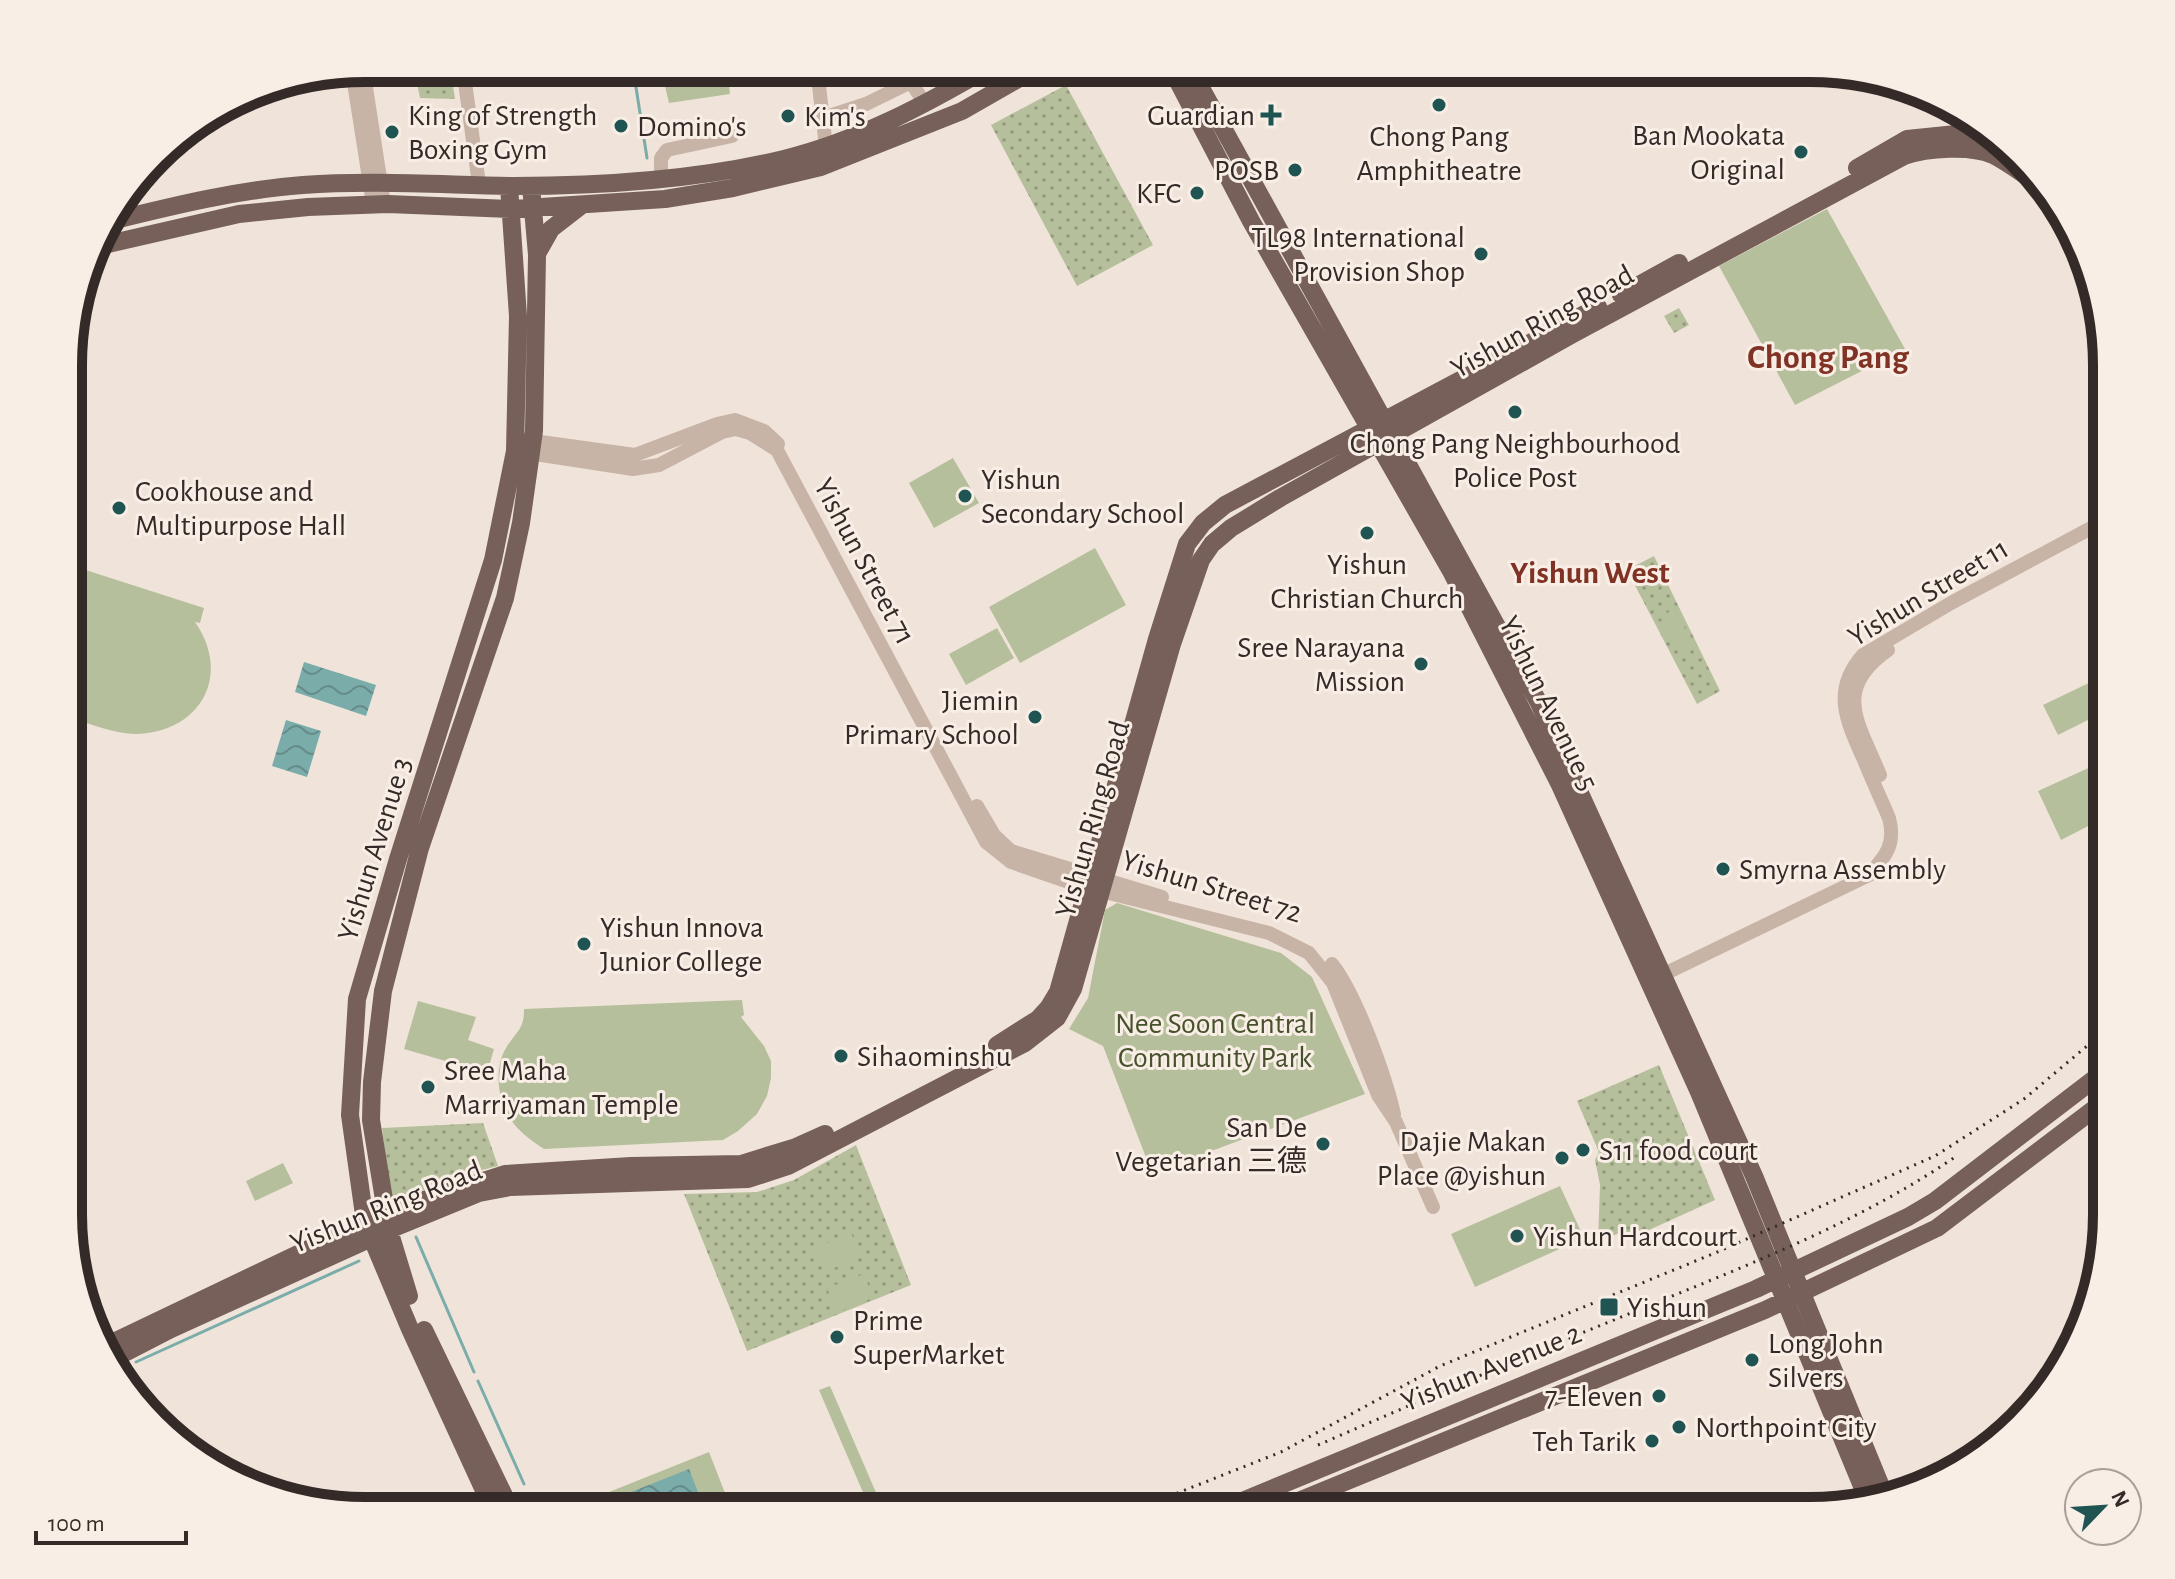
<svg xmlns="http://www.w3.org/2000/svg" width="2175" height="1579" font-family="'Alegreya Sans','Noto Sans SC',sans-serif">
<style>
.grass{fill:url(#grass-dots)}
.green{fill:#b6bf9b}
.water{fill:url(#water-waves)}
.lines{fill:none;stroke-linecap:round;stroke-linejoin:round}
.stream{stroke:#7aacaa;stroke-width:3}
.minor{stroke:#c8b3a7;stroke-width:14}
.major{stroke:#766059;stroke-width:18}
.rail{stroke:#342a27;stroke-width:3;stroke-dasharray:2 6;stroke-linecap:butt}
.poi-dot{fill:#1f5453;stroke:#f8eee6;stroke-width:3}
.labels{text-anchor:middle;stroke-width:6;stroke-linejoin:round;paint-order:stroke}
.poi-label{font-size:30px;fill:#342a27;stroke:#f8eee6;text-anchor:start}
.street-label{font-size:30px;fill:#342a27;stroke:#f8eee6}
.park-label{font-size:30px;fill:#47522c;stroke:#f8eee6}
.neighbourhood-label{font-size:32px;font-weight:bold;fill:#803224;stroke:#f8eee6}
.quarter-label{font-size:34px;font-weight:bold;fill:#803224;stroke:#f8eee6}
.rim{fill:none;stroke:#342a27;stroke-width:10}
</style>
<defs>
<pattern id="grass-dots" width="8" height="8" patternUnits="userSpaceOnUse" patternTransform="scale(2)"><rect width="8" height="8" fill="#b6bf9b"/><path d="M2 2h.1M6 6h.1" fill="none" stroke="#959b7e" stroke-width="1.8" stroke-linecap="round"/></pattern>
<pattern id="water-waves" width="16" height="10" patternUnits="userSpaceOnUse" patternTransform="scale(2)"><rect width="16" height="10" fill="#7aacaa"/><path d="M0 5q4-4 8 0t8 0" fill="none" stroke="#658c8a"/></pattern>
</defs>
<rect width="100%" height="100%" fill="#f0e4da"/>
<!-- grass -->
<path class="grass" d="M451,73L455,99L420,98L416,78Z
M1066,85L1153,245L1077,286L991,125Z
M1679,308L1689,325L1674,333L1664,316Z
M1654,556L1720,691L1697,704L1627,570Z
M1659,1065L1715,1200L1638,1235L1617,1234L1598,1242L1600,1185L1595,1160L1599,1152L1577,1101Z
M483,1123L498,1166L474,1172L390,1202L382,1128Z
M856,1145L911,1285L747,1351L684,1194L757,1192L794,1180Z
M260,1472L271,1493L252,1489L240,1482Z"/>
<!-- green -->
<path class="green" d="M678,68H727L730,94L669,103L665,86Z
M1827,209L1905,349L1795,405L1719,266Z
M953,458L979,503L934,528L909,483Z
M1095,548L1126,605L1020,663L989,607Z
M70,565L204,608L200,623L195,622C232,675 201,732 136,734C114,734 92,724 70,718Z
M1674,609L1696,648L1681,656L1660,617Z
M997,628L1014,658L966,685L949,654Z
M2095,680L2106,703V711L2058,735L2043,705Z
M2106,760V817L2061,840L2038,791Z
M1117,903L1281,953L1312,977L1365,1094L1152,1173L1103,1046L1069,1029L1088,998L1105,910Z
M742,1000L744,1015L741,1017L764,1046L771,1061V1078L767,1096L757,1114L738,1131L723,1140L544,1149C532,1141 519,1132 511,1120C497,1100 494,1068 506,1048C516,1031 524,1031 524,1009Z
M418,1001L476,1017L468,1040L494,1049L487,1073L404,1049Z
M283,1163L293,1183L255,1201L246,1181Z
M1560,1186L1584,1238L1475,1287L1451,1234Z
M851,1233L861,1257L824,1272L815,1248Z
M864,1274L873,1298L837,1312L827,1288Z
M830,1386L884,1511H871L819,1390Z
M709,1452L732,1511L576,1510L574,1506Z"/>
<!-- water -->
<path class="water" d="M304,662L376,685L366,716L295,692Z
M286,720L321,731L307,777L272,766Z
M689,1469L703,1505L690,1511H627L621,1496Z"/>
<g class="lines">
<!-- stream -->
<path class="stream" d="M633,68L647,158
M416,1237L474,1372
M136,1362L359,1261
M117,1373L125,1368
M478,1381L524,1484"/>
<!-- minor -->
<path class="minor" d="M363,68L384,204
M463,68L479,184
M817,68L826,147
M352,70L373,204
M823,118L866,104L911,82L925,104
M661,178V158L667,150L732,136
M526,440L635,455L717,424L735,420L764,431L778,444
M522,452L633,469L659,465L722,432L736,429L750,433L777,450L986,842L1011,862L1077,885L1269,933L1309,953L1333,983L1378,1095L1396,1122L1433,1207
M1880,775C1859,723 1831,690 1888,650
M977,806L994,835L1011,851L1162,897
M1332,964C1356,994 1385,1075 1394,1114
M1656,978L1869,875C1886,856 1896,844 1889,818C1881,799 1872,780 1864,760C1847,722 1831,691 1863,655L1951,603L2106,520"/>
<!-- major -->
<path class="major" d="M1171,68L1251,221L1451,571L1560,785L1699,1092L1867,1498
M1190,68L1539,703L1754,1176L1884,1494
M1857,168L1907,139L1966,133L2001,142
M107,222C172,206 236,190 303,185C373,180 444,185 514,186C603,186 697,180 784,159C857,141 923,106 988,68
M95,247L239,214L308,207L388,204L510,209L665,199L733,188L821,167L962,111L1037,68
M538,252L551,229L582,205
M1621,295L1679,263
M997,1045L1038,1019L1049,1007L1058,992L1157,639L1187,544L1203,523L1225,505L1598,307
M409,1296L389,1230L371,1120L372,1082L383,991L420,848L505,598L521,523L534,431L537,255L531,186
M424,1330L511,1510
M103,1347L386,1212L505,1174L631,1166L741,1164L796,1147L825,1134
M107,1362L171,1329L389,1230L479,1193L510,1187L748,1179L788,1166L1025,1043L1057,1018L1073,989L1172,644L1201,560L1212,544L1231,528L1280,498L1573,334L1904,156C1927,148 1971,145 1993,155C2007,162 2020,172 2032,180
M493,1510L410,1329L365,1222L350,1115L357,999L398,859L493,560L515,451L518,316L509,186
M1218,1511L1756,1289L1908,1217L1935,1201L2106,1070
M1274,1511L1765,1310L1937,1228L2106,1100"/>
<!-- rail -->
<path class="rail" d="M1318,1445C1426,1398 1535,1352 1643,1308C1750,1264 1860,1222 1955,1157
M1132,1511L1281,1452L1440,1366L1715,1253L1935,1156L2024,1099L2106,1030"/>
</g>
<!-- markers -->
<g class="poi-dot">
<circle cx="1439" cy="105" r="8"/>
<path d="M1267 103h8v8h8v8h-8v8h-8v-8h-8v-8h8z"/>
<circle cx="788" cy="116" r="8"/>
<circle cx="621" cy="126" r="8"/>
<circle cx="392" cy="132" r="8"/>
<circle cx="1801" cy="152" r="8"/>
<circle cx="1295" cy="170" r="8"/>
<circle cx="1197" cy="193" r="8"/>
<circle cx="1481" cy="254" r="8"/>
<circle cx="1515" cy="412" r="8"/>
<circle cx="965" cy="496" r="8"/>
<circle cx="119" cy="508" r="8"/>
<circle cx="1367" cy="533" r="8"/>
<circle cx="1421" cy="664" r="8"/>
<circle cx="1035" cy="717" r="8"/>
<circle cx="1723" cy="869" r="8"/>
<circle cx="584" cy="944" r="8"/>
<circle cx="841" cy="1056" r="8"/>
<circle cx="428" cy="1087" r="8"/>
<circle cx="1323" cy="1144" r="8"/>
<circle cx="1583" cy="1150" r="8"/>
<circle cx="1562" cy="1158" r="8"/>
<circle cx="1517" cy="1236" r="8"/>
<rect x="1599" y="1297" width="20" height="20" rx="4"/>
<circle cx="837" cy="1337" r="8"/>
<circle cx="1752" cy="1360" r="8"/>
<circle cx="1659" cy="1396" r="8"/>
<circle cx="1679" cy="1427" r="8"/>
<circle cx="1652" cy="1441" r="8"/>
</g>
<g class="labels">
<!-- poi labels -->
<g class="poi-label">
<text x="408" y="125">King of Strength<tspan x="408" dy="34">Boxing Gym</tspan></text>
<text x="1255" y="125" text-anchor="end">Guardian</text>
<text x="804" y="126">Kim's</text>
<text x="637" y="136">Domino's</text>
<text x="1785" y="145" text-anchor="end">Ban Mookata<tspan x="1785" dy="34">Original</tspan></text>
<text x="1439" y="146" text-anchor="middle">Chong Pang<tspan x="1439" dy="34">Amphitheatre</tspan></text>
<text x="1279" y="180" text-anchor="end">POSB</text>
<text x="1181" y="203" text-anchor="end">KFC</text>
<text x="1465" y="247" text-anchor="end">TL98 International<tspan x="1465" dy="34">Provision Shop</tspan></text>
<text x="1515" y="453" text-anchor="middle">Chong Pang Neighbourhood<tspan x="1515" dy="34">Police Post</tspan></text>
<text x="981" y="489">Yishun<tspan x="981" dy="34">Secondary School</tspan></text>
<text x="135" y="501">Cookhouse and<tspan x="135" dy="34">Multipurpose Hall</tspan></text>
<text x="1367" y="574" text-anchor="middle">Yishun<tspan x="1367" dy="34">Christian Church</tspan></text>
<text x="1405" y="657" text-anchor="end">Sree Narayana<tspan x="1405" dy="34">Mission</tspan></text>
<text x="1019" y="710" text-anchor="end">Jiemin<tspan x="1019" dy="34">Primary School</tspan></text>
<text x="1739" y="879">Smyrna Assembly</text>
<text x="600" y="937">Yishun Innova<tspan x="600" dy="34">Junior College</tspan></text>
<text x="857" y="1066">Sihaominshu</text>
<text x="444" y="1080">Sree Maha<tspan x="444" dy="34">Marriyaman Temple</tspan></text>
<text x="1307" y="1137" text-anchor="end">San De<tspan x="1307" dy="34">Vegetarian 三德</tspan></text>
<text x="1546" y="1151" text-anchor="end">Dajie Makan<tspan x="1546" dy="34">Place @yishun</tspan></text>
<text x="1599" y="1160">S11 food court</text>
<text x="1533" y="1246">Yishun Hardcourt</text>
<text x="1627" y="1317">Yishun</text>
<text x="853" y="1330">Prime<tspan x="853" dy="34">SuperMarket</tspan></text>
<text x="1768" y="1353">Long John<tspan x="1768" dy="34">Silvers</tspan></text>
<text x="1643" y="1406" text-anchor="end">7-Eleven</text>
<text x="1695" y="1437">Northpoint City</text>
<text x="1636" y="1451" text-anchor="end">Teh Tarik</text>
</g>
<!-- street labels -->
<g class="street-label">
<text transform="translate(1542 321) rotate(-29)" y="10">Yishun Ring Road</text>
<text transform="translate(865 561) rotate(62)" y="10">Yishun Street 71</text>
<text transform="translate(1928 592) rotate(-31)" y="10">Yishun Street 11</text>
<text transform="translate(1549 703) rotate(64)" y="10">Yishun Avenue 5</text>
<text transform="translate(1092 819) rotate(-74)" y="10">Yishun Ring Road</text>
<text transform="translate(374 849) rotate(-73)" y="10">Yishun Avenue 3</text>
<text transform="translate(1212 886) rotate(17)" y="10">Yishun Street 72</text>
<text transform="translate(386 1206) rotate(-22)" y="10">Yishun Ring Road</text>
<text transform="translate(1491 1367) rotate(-22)" y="10">Yishun Avenue 2</text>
</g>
<!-- park labels -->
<g class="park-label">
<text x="1215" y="1033">Nee Soon Central<tspan x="1215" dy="34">Community Park</tspan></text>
</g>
<!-- neighbourhood labels -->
<g class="neighbourhood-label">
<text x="1590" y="583">Yishun West</text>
</g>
<!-- quarter labels -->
<g class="quarter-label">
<text x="1828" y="368">Chong Pang</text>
</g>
</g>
<!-- crop -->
<path d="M0 0H2175V1579H0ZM365 82H1810A283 283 0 0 1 2093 365V1214A283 283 0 0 1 1810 1497H365A283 283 0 0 1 82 1214V365A283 283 0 0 1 365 82Z" fill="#f8eee6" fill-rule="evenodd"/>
<path class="rim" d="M365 82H1810A283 283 0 0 1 2093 365V1214A283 283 0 0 1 1810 1497H365A283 283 0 0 1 82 1214V365A283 283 0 0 1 365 82Z"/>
<!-- north arrow -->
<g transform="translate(2103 1507) rotate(65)"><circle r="38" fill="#f8eee6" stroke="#aaa09a" stroke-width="2"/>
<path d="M0-6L14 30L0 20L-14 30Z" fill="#1f5453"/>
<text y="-12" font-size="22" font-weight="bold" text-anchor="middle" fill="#342a27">N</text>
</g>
<!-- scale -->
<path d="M36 1531v12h150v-12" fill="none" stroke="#342a27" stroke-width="4"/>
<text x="48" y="1531" font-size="24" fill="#342a27" stroke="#f8eee6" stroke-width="6" paint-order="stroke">100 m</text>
</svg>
